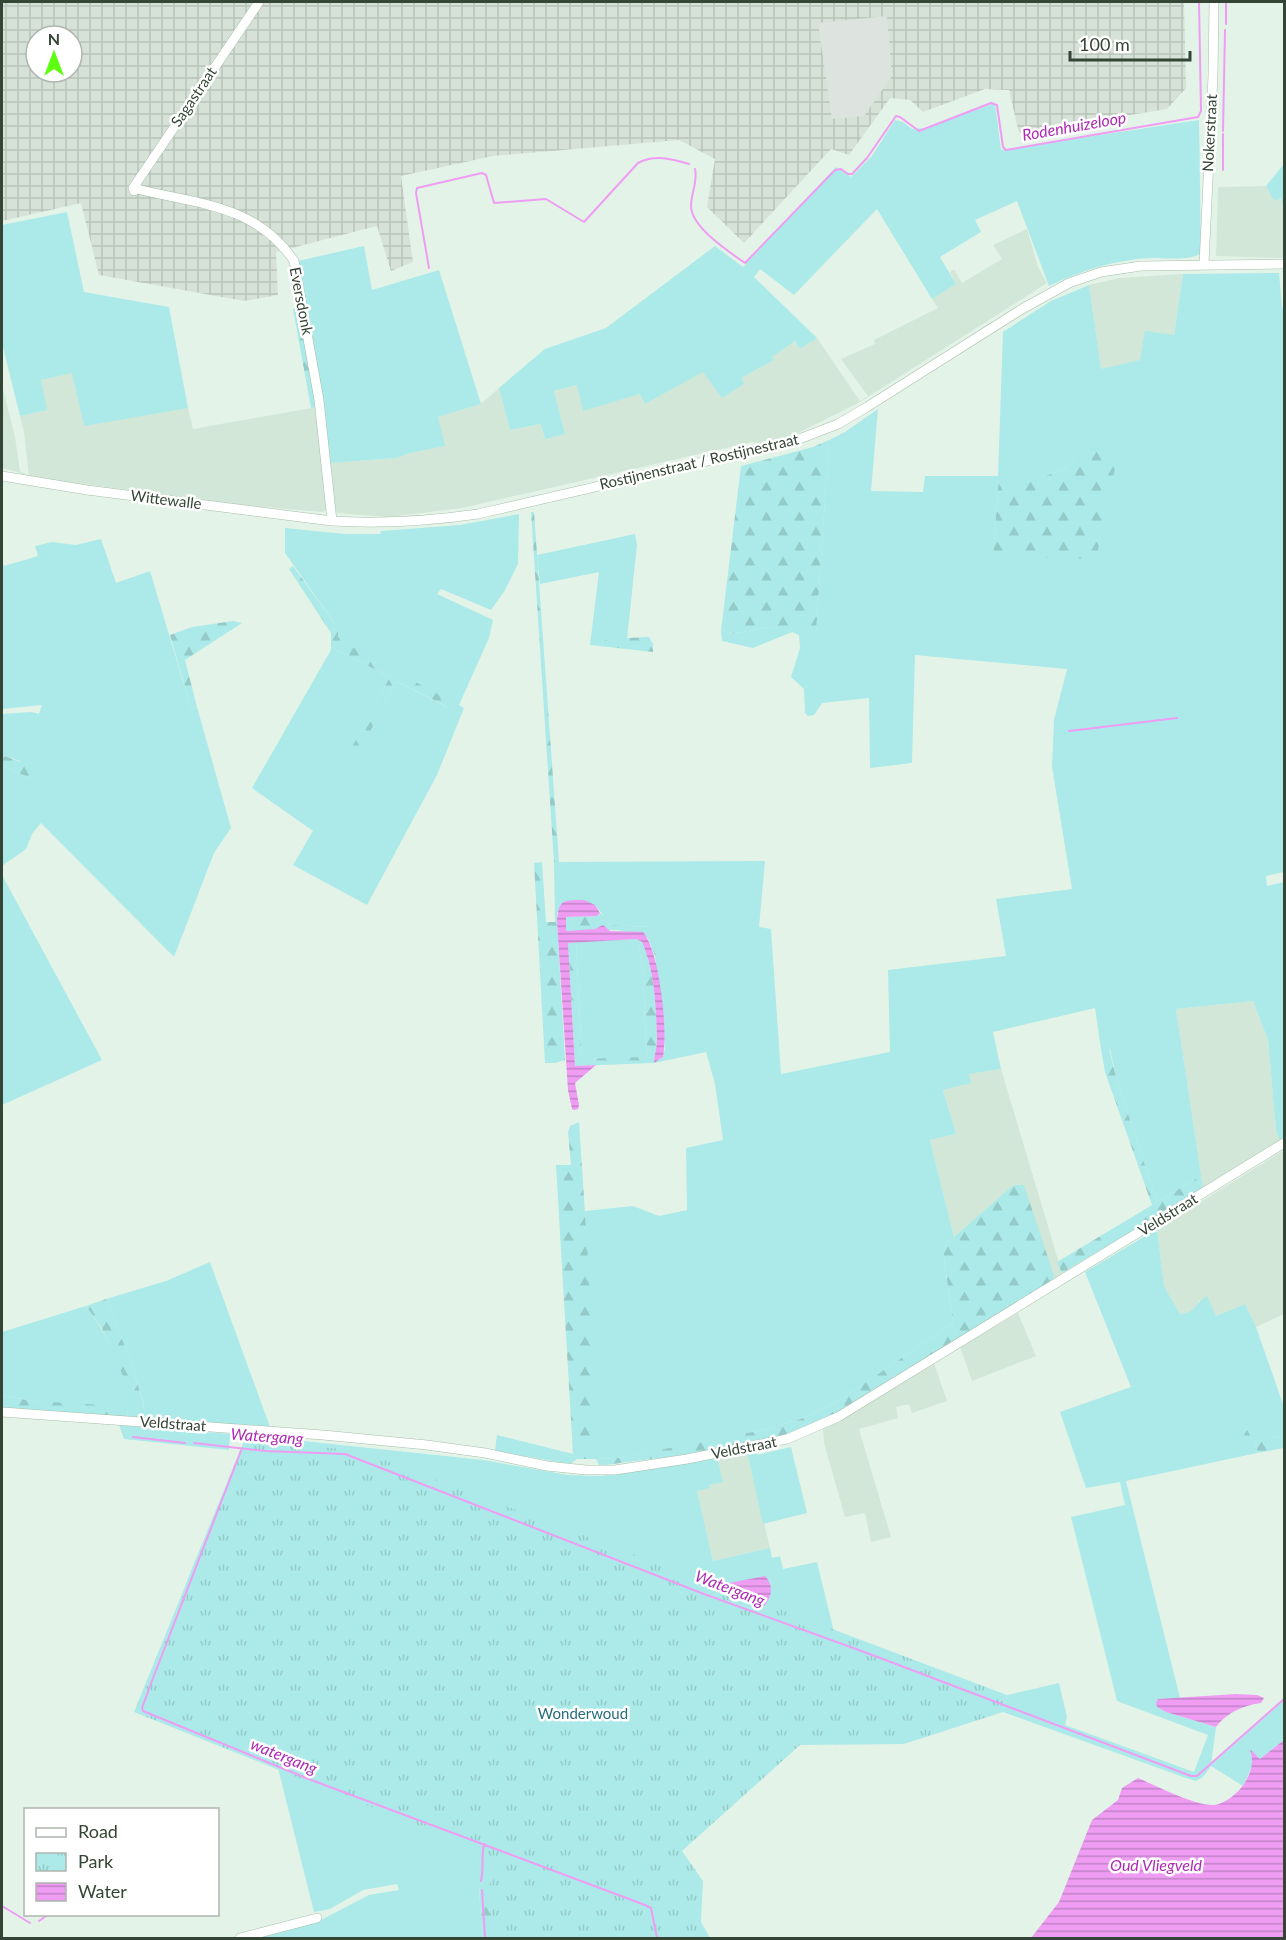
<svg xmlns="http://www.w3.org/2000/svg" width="1286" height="1940" font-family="Lato,sans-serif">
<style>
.residential{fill:#d2e7d7}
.industrial{fill:url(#industrial-grid);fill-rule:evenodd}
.grass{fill:#abeae8;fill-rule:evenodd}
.forest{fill:url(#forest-firs)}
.park{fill:url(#park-tufts)}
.parking{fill:#dde3de}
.water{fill:url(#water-rules)}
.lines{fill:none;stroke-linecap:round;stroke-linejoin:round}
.stream{stroke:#ee9df3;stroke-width:2}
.minor-casing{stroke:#a6bfab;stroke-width:10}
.minor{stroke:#fff;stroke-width:9}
.labels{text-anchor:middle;stroke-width:5;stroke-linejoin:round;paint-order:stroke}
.street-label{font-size:15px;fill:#344536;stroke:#fff}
.park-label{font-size:15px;fill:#256d79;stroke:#fff}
.water-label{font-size:16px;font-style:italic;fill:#af29b6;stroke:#fff}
</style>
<defs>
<pattern id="industrial-grid" width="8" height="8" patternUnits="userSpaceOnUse" patternTransform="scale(1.5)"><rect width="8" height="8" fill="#d6e2d7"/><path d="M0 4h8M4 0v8" fill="none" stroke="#b8c3b9"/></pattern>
<pattern id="forest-firs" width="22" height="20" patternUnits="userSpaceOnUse" patternTransform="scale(1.5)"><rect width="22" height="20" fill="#abeae8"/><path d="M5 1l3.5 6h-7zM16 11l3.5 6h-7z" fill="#94cac8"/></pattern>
<pattern id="park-tufts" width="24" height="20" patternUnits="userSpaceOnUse" patternTransform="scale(1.5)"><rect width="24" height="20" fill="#abeae8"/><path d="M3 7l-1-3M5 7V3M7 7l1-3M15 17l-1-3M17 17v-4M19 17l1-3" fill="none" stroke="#94cac8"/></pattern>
<pattern id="water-rules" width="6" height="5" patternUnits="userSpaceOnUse" patternTransform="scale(1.5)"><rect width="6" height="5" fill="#ee9df3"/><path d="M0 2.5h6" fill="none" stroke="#c282c6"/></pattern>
</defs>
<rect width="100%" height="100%" fill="#e4f3e8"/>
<!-- residential -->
<path class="residential" d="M1266,186L1274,201L1281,198L1284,213V258L1216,256L1218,187Z
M1027,229L1038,267L1047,283L860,402L792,436L760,444L752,442L462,508L388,517L337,513L335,511L331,463L397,458L410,453L444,446L437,417L481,404L499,388L510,430L542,424L544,438L565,434L554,391L578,385L583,410L640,394L645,404L704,371L741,378L774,360L772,357L795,341L800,349L817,338L860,401L868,396L841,359L875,344L874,340L938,308L932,299L956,284L950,272L954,269L962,283L1002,259L993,245Z
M1183,274L1174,335L1140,360L1101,370L1089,285L1119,278Z
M73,372L84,425L188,408L193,429L317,407L328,510L322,512L242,505L39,478L2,468V385L15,437L20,471L29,476L24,432L20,416L46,410L41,380Z
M1253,1001L1268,1040L1276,1130L1280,1142L1203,1188L1176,1009Z
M1001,1069L1062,1273L1055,1279L1011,1187L954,1237L930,1140L956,1134L943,1090L970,1083L968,1074Z
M1284,1150V1314L1256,1327L1245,1304L1216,1316L1199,1300L1196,1309L1189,1313L1180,1314L1164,1286L1157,1229Z
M1018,1313L1036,1356L972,1381L960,1347Z
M934,1363L947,1401L912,1413L909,1404L896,1407L898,1418L859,1429L891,1537L871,1542L865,1513L845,1517L824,1443L823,1429L865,1406Z
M747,1451L770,1548L713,1561L697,1491L709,1488L717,1457Z"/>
<!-- industrial -->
<path class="industrial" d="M2,2H1184L1186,88L1167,109L1019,133L1009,90L985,89L923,112L910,100L890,98L849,155L831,149L744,243L707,207L715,159L679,140L493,156L401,176L413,262L391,271L377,226L276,252L278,295L244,301L99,275L81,203L2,221ZM36,36H72V72H36Z"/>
<!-- grass -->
<path class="grass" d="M995,103L1001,150L1199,120L1201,253C1193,261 1163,258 1151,258C1115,260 1082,270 1049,286L1017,201L975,220L981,232L940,257L956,284L932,299L877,209L794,295L760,269L754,277L817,338L800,349L795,341L772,357L774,360L741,378L744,384L722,398L703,372L645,404L640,394L583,411L577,385L554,391L565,434L545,439L541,424L510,430L499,388L545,349L606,328L715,246L743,267L836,167L851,177L872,156L895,120L903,122L912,129L925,128Z
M1284,164V213L1281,198L1274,201L1266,186Z
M67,212L84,292L169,307L188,408L84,426L72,373L41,380L47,410L20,416L2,343V225Z
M364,246L372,290L439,270L481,404L438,417L445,446L410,453L397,458L331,463L298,261Z
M1279,273L1282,307L1284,311V872L1266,876L1267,886L1284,882V1139L1280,1142L1276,1130L1268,1040L1253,1001L1176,1009L1203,1188L1196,1179L1157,1202L1116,1077L1110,1049H1101L1095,1008L993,1032L1001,1069L969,1074L971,1083L943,1090L956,1134L930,1140L954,1237L947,1243L943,1251L953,1323L837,1402L804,1418L763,1430L713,1440L617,1458L596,1459L585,1211L633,1206L659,1216L687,1210L686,1148L723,1140L715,1084L706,1052L654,1063L663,1057L665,1048L655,956L659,950L649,927L612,925L607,923L604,916L595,905L557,912V922H555L554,862L765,861L759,927L771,929L781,1074L890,1052L888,970L1006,956L996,899L1072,889L1052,767L1054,720L1067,669L915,655L912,763L870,768L869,698L822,703L814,715L808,716L805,713L804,689L791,677L800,648L799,635L792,632L753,648L722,641L721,631C737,636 752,629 768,628C785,627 800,628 816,632L829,440L845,432L878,409L871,491L923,492L925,476H998L1003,332L1051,301L1089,285L1101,369L1140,360L1145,331L1174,335L1183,274ZM1086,446L993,555L999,477H1042L1063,470Z
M519,514L518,564L505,590L491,610L441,589L437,594L493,620L489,638L459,705L464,708L437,775L367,905L293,865L313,831L252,788L331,650V647L390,677L351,750L358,754L396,681L449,708L341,641L338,636V628L285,553V528L345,534H380L381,531L460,525Z
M635,534L637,545L627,639H606L599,646L590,645L599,572L540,584L537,555Z
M101,539L116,583L150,571L191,708L197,707L231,828L214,853L174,957L41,823L32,834L26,849L2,866V766L30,778L20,761L2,755V714L31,712L39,714L42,705L2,709V561L4,566L38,556L35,546L52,542L76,545Z
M2,875L102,1060L2,1105Z
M637,939C644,967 644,996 645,1025C645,1036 648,1046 646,1058L582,1059L576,942Z
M1157,1229L1164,1286L1180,1314C1198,1312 1194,1303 1207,1296L1216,1316L1245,1304L1256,1327L1284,1407V1435L1268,1439L1245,1437L1254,1439L1257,1453L1126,1481L1180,1698L1158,1699L1157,1707L1166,1712L1216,1727L1211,1765L1284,1700V1740L1260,1759L1251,1750L1254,1762L1243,1786L1211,1766L1203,1777L1196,1781L1186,1778L1003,1712L826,1644L528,1837L512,1893L489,1892L479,1886L482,1938H251L319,1921L369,1895L399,1890L397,1884L363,1890L330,1909L314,1912L278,1768L185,1586L240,1451L253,1452L256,1436L483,1460L568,1475L600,1476L717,1457L723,1482L709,1485L710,1488L697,1491L713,1561L770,1548L772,1558L780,1556L783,1569L817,1562L836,1640L1005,1704L1007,1695L1059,1683L1067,1717L1065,1725L1194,1772L1208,1735L1117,1701L1071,1517L1125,1505L1120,1482L1086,1488L1060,1412L1131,1387L1085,1272Z
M210,1262L270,1427L127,1417L128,1410L31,1401L2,1395V1332L86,1306C103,1330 127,1370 131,1400L143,1409L144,1404L130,1359L106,1299L166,1281Z
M119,1425L230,1434L229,1450L124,1439Z
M497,1435L573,1454L577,1459L570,1464L495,1451Z
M791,1447L807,1513L763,1524L747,1451L756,1450L757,1455Z"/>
<!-- forest -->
<path class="forest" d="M300,308L317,407L311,408L293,309Z
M829,440L816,633C800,628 785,627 768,628C752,629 737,636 721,631L741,466L813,447Z
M1086,446L1119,449L1096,559L993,556L999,476L1042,477L1063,470Z
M531,512H534L559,862H554Z
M293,566L338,628V636L341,641L452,702L450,708L396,681L358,755L350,751L390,677L331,647V633L289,569Z
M233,621L242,623L185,660L197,707L191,708L170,635L192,627Z
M649,637L653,644V652L599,646L606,639Z
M2,755L31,766L34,775L30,778L2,766Z
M542,862L546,922H557L565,1060L555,1063H545L534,863Z
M600,913L604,916L607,923L612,925L649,927L656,937L659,950L655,956L648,938L618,930L566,931V917L597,916Z
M637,939L642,942C655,971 656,1008 657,1040C657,1048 654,1055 654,1063L575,1066L568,943L576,942L582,1059L646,1057C648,1046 645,1036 645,1024C644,996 644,967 637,939Z
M1101,1049H1109L1116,1077L1157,1202L1196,1179L1203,1188L1062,1273L1057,1262L1152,1205L1105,1072Z
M579,1122L589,1274L597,1459L617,1458L763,1430L804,1418L837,1402L953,1323L943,1251L947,1243L1011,1187L1016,1185H1024L1055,1279L835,1415C765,1449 682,1454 606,1465H599L596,1459H577L573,1454L556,1165H571L568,1132L570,1126Z
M106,1299L130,1359L144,1405L143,1409L138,1413L131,1404L129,1391L112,1349L101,1327L86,1306Z
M2,1395L31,1401L122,1406L128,1410L127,1417L2,1409Z
M1254,1429L1263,1432L1268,1439L1284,1435V1448L1257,1453L1254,1439L1245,1437L1244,1435L1247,1430Z
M479,1885L489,1891L512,1893L508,1938H482Z"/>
<!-- park -->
<path class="park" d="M245,1439L360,1451L1007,1695L1003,1712L904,1744L800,1745L682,1851L703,1881L701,1922L710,1938H491L489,1854L134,1712Z"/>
<!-- parking -->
<path class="parking" d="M887,16L892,76L864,116L832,119L818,23Z"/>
<!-- water -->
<path class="water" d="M584,900L595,905L600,913L597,916L566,917V931L595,929L603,925L610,931L643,932C660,952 668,1031 663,1057L654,1063C654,1055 657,1048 657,1040C656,1008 655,971 642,942L637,939L568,943L575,1066L596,1065L575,1083L579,1105L578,1109L574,1110L572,1109L568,1090L557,922C558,899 564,900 584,900Z
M765,1576C774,1585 772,1597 764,1606L745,1600L746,1595L726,1588L724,1584Z
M1236,1694L1257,1695L1264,1698L1261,1703C1244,1705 1226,1713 1216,1727L1166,1712L1157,1707L1156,1703L1158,1699Z
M1284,1740V1938H1031L1059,1902L1092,1820L1118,1800L1122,1788L1138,1778C1157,1786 1195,1806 1214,1805C1225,1804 1238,1793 1244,1784C1252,1770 1254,1764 1250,1749L1260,1759Z"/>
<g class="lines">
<!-- stream -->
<path class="stream" d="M1226,24V2
M1223,131L1225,30
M695,169C698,182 691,193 691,206C691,227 729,252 745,263L835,170L841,169L848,174H852L867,158L896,116L900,117L919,131L991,103L997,105L1003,147L1006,150L1198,117L1201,111L1199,2
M1223,170V134
M429,268L416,193L417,188L482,173L486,175L494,203L546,199L584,222L638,163C655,154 672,159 689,164
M1069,731L1177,718
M133,1437L185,1443
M194,1443L266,1451L345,1454L704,1594L867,1653L1191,1776H1197L1284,1699
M242,1448L150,1686L142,1708L143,1711L306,1778L645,1905L651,1908L657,1938
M481,1881C484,1868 481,1857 484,1844
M482,1890L485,1938
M2,1906L30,1923
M39,1921L49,1914"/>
<!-- minor casing -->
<g class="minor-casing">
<path id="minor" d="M133,188C194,204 255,203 294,261L319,400L332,521
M134,191L133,188L259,2
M1204,264L1213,76L1214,2
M2,476L87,490L332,521C381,524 429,521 478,514L794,441L838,424L867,407L1022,309L1069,283L1101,272L1141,266L1284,264
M2,1412L323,1435L427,1445L485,1453L547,1466L586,1470H615L687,1459L787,1439L838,1417L1284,1143
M240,1938L317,1918"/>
</g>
<!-- minor -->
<use href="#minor" class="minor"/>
</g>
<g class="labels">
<!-- street labels -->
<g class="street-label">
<text transform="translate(194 97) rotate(-56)" y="5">Sagastraat</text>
<text transform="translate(1210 133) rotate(-87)" y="5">Nokerstraat</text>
<text transform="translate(301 301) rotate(79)" y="5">Eversdonk</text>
<text transform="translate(699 462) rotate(-13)" y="5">Rostijnenstraat / Rostijnestraat</text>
<text transform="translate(166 500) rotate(7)" y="5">Wittewalle</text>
<text transform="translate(1168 1215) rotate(-32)" y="5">Veldstraat</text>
<text transform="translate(173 1424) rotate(4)" y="5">Veldstraat</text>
<text transform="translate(744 1448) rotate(-11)" y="5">Veldstraat</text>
</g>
<!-- park labels -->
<g class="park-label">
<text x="583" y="1719">Wonderwoud</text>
</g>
<!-- water labels -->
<g class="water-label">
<text transform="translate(1074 126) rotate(-10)" y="6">Rodenhuizeloop</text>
<text transform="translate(267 1436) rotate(4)" y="6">Watergang</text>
<text transform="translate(730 1588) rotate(21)" y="6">Watergang</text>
<text transform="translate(284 1756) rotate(22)" y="6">watergang</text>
<text x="1156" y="1871">Oud Vliegveld</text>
</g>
</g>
<!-- border -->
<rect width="1286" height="1940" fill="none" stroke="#344536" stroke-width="6"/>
<!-- legend -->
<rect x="24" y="1808" width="195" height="108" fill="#ffffff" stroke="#aeb5af" stroke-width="1.5"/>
<rect x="36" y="1828" width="30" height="9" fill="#ffffff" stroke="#aeb5af" stroke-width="1.5"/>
<text x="78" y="1838" font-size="18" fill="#344536">Road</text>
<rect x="36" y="1853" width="30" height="18" fill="url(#park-tufts)" stroke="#aeb5af" stroke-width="1.5"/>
<text x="78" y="1868" font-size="18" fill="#344536">Park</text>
<rect x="36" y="1883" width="30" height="18" fill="url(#water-rules)" stroke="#aeb5af" stroke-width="1.5"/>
<text x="78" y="1898" font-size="18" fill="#344536">Water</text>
<!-- north arrow -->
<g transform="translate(54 54)"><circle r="28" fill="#ffffff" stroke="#aeb5af" stroke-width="1.5"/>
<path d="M0-4.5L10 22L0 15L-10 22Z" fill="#5cff0f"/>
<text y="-9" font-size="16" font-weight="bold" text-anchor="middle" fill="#344536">N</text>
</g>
<!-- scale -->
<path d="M1070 51v9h120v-9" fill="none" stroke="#344536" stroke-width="3"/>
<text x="1079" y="51" font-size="18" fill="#344536" stroke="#ffffff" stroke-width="4.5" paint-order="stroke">100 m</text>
</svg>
